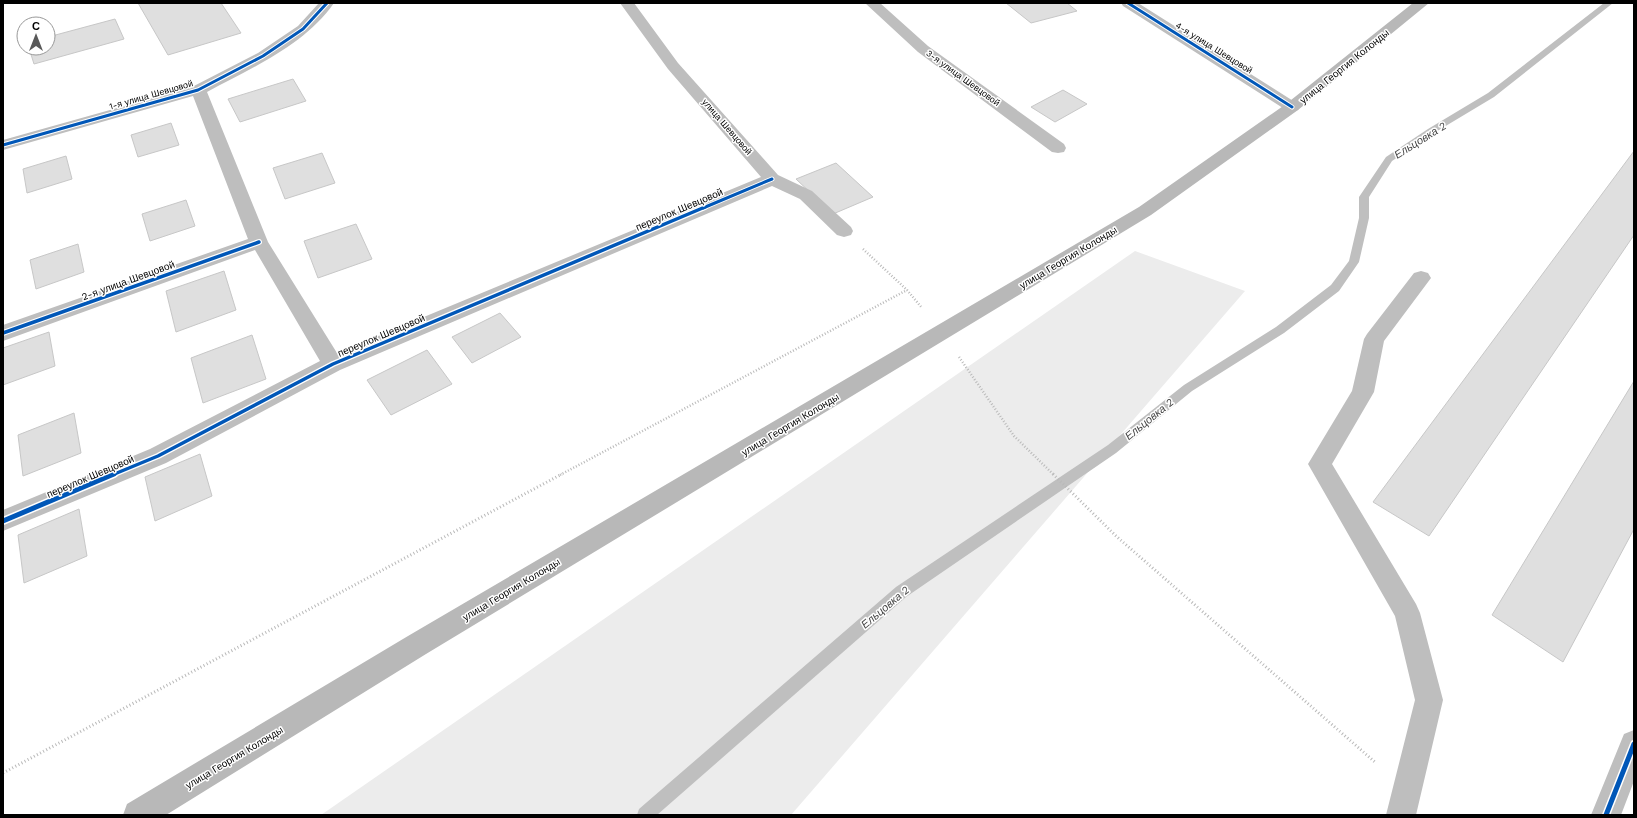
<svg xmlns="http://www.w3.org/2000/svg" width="1637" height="818" font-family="'Work Sans',sans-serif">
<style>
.green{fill:#ececec}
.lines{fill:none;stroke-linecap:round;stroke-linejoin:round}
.stream{fill:#bfbfbf;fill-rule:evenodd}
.building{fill:#dfdfdf;stroke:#c7c7c7}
.path-far1{stroke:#b9b9b9;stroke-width:2.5;stroke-dasharray:1 2;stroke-linecap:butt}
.path{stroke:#b9b9b9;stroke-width:3;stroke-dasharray:1 2.5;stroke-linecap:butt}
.service{fill:#bebebe;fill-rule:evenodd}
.minor{fill:#bebebe;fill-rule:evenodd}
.secondary{fill:#b8b8b8;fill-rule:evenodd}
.cycleway-far2-casing{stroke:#fff;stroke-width:5}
.cycleway-far1-casing{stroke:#fff;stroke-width:6}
.cycleway-casing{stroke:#fff;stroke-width:8}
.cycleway-far2{stroke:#0057b8;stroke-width:3}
.cycleway-far1{stroke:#0057b8;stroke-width:3.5}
.cycleway{stroke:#0057b8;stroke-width:5}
.labels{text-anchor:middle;stroke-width:3;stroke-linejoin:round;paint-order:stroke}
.far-street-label{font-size:9px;fill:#000;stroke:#fff}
.street-label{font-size:10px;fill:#000;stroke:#fff}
.water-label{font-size:11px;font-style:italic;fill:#444;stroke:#fff}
</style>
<rect width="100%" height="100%" fill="#fff"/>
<!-- green -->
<path class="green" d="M1135,251L1245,291L791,815H321Z"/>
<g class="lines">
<!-- stream -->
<path class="stream" d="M1604,3H1613L1494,97L1434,133L1392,161L1369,197V218L1359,262L1339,291L1284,333L1192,391L1116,453L906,597L657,815H637L639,809L896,587L1108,445L1184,385L1276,327L1331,285L1349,261L1359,218V197L1386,157L1428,129L1488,93Z"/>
</g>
<!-- building -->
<path class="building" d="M138,3H221L241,33L168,55Z
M1006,3H1067L1077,11L1031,23Z
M115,19L124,39L34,64L29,48H48V37Z
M293,79L306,101L240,122L228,99Z
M1063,90L1087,104L1055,122L1031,107Z
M171,123L179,145L138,157L131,135Z
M1634,151V235L1429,536L1373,502Z
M322,153L335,183L285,199L273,168Z
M66,156L72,179L27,193L23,169Z
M836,163L873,197L833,214L796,179Z
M186,200L195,226L150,241L142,214Z
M356,224L372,259L318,278L304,241Z
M78,244L84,272L36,289L30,260Z
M224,271L236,310L176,332L166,291Z
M500,313L521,337L472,363L452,337Z
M49,332L55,366L3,385V348Z
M252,335L266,379L203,403L191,358Z
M427,350L452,384L391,415L367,380Z
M1634,381V529L1563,662L1492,615Z
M74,413L81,453L23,476L18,435Z
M200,454L212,496L155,521L145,477Z
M79,509L87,556L24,583L18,535Z"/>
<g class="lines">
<!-- path-far1 -->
<path class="path-far1" d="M863,249L907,290L922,308
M959,357L1014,436L1054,475
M560,475L907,290"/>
<!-- path -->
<path class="path" d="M1053,474L1116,536L1376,763
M3,773L562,474"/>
<!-- service -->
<path class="service" d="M865,3H880L928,46L1064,144L1066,148L1064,152L1058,153L1052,152L918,52Z
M1421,271L1428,273L1431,278L1384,341L1374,392L1332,464L1416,604L1420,613L1443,700L1416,815H1386L1415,700L1395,616L1308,464L1352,391L1364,339L1367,334L1414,273Z"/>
<!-- minor -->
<path class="minor" d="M319,3H334C304,46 251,68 207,92L268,242L337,353L761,177L668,69L620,3H634L678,63L778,175L812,191L851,227L853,231L851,235L844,237L837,235L800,199L772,186L340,370L166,463L3,531V510L150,449L320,361L255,250L3,341V325L248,239L193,96L3,150V140L192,87L258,53L298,26Z
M1121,3H1138L1298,104L1300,107L1298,110L1292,112L1286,110L1123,6Z
M1634,730V781L1621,815H1591L1624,734Z"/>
<!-- secondary -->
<path class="secondary" d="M1413,3H1429L1298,110L1151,215L426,654L166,815H123L127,804L408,636L1139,207L1286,104Z"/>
<!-- cycleway-far2 casing -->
<g class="cycleway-far2-casing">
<path id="cycleway-far2" d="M1128,3L1292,107
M3,145L198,90L263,56L303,29L327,3
M703,208L772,179"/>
</g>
<!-- cycleway-far1 casing -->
<g class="cycleway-far1-casing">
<path id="cycleway-far1" d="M3,333L259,242
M112,475L158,456L333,364L705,207"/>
</g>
<!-- cycleway casing -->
<g class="cycleway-casing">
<path id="cycleway" d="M3,521L114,474
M1606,815L1634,744"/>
</g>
<!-- cycleway-far2 -->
<use href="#cycleway-far2" class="cycleway-far2"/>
<!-- cycleway-far1 -->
<use href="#cycleway-far1" class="cycleway-far1"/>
<!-- cycleway -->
<use href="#cycleway" class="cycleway"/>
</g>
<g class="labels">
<!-- far-street labels -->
<g class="far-street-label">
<text transform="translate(1214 48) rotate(32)" y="3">4-я улица Шевцовой</text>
<text transform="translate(963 78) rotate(36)" y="3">3-я улица Шевцовой</text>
<text transform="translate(151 95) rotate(-16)" y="3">1-я улица Шевцовой</text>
<text transform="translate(727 127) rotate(49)" y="3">улица Шевцовой</text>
</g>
<!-- street labels -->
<g class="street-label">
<text transform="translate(1344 66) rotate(-39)" y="4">улица Георгия Колонды</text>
<text transform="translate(679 209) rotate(-23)" y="4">переулок Шевцовой</text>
<text transform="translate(1068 257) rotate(-31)" y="4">улица Георгия Колонды</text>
<text transform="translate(128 280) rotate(-20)" y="4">2-я улица Шевцовой</text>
<text transform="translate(381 335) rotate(-23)" y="4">переулок Шевцовой</text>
<text transform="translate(790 424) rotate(-31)" y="4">улица Георгия Колонды</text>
<text transform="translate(90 476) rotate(-23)" y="4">переулок Шевцовой</text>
<text transform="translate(511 589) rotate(-31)" y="4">улица Георгия Колонды</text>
<text transform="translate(234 757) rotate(-31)" y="4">улица Георгия Колонды</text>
</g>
<!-- water labels -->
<g class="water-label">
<text transform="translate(1420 140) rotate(-32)" y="4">Ельцовка 2</text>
<text transform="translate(1149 419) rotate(-39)" y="4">Ельцовка 2</text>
<text transform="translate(885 607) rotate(-40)" y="4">Ельцовка 2</text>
</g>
</g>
<!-- border -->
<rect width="1637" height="818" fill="none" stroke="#000000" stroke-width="8"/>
<!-- north arrow -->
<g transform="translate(36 36)"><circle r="19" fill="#ffffff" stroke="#999999"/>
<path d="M0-3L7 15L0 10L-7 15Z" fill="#595959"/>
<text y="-6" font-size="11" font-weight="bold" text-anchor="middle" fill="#000000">С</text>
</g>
</svg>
